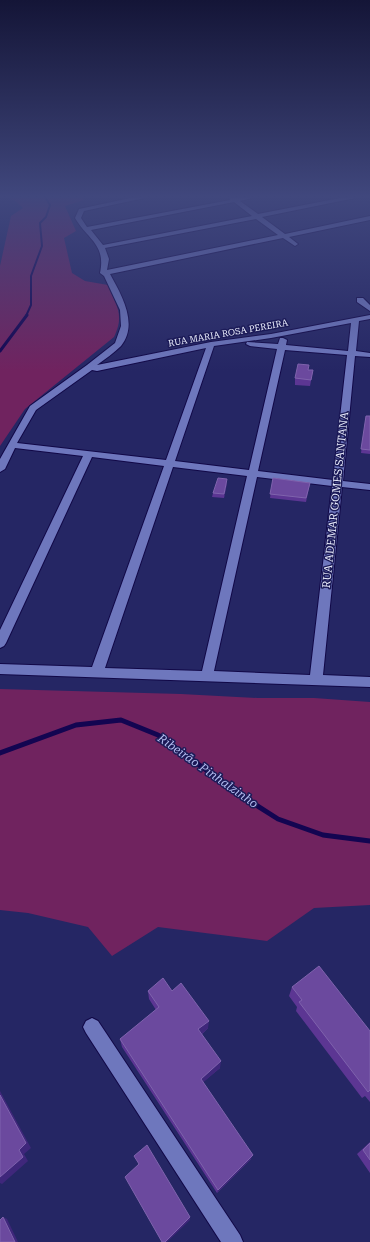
<svg xmlns="http://www.w3.org/2000/svg" width="370" height="1242" font-family="'Roboto Serif',serif">
<style>
.green{fill:#70235f}
.lines{fill:none;stroke-linecap:round;stroke-linejoin:round}
.stream-far2{stroke:#130551;stroke-width:2}
.stream-far1{stroke:#130551;stroke-width:3}
.stream{stroke:#130551;stroke-width:5}
.minor-casing{stroke:#110847;stroke-width:2}
.minor{fill:#6e77bd;fill-rule:evenodd}
.wall{fill:#5c3693}
.shaded-wall{fill:#3f277b}
.building{fill:#6b499e;stroke:#7f63ad}
.labels{text-anchor:middle;stroke-width:3;stroke-linejoin:round;paint-order:stroke}
.far-street-label{font-size:9px;fill:#eaedfd;stroke:#1c1b58}
.street-label{font-size:11px;fill:#eaedfd;stroke:#1c1b58}
.water-label{font-size:12px;font-style:italic;fill:#b4bcf0;stroke:#1c1b58}
</style>
<rect width="100%" height="100%" fill="#252664"/>
<!-- green -->
<path class="green" d="M7,197H83L84,200L65,206L76,231L64,238L72,273L85,281L108,285C116,306 125,314 114,337L25,409L0,446V266L11,216L23,208L17,202Z
M0,689L181,694L258,698H314L370,702V905L314,908L267,941L158,927L112,956L88,927L28,913L0,910Z"/>
<g class="lines">
<!-- stream-far2 -->
<path class="stream-far2" d="M26,316L31,305V276L42,246L40,223L46,217L50,205L45,197"/>
<!-- stream-far1 -->
<path class="stream-far1" d="M0,351L27,315"/>
<!-- stream -->
<path class="stream" d="M0,753L76,725L121,720L158,735L242,796L278,819L323,835L370,841"/>
<!-- minor casing -->
<g class="minor-casing">
<path id="minor" d="M135,197H149L84,211L81,218L87,227L230,200L229,197H256L240,201L258,214L345,197H360L262,217L285,234L370,216V220L289,237L298,244L295,246L283,238L110,274C121,294 139,324 121,346C114,353 105,359 97,365L211,342L271,334L370,315V319L359,321L356,351L370,353V357L355,356L343,481L370,484V490L342,487L323,675L370,677V687L0,674V664L92,667L164,466L92,457L6,643L4,646L0,648V630L83,456L15,448L5,469L0,472V459L30,406L87,365L115,343L121,326L120,310L104,276L100,273C106,244 88,240 75,218L79,209ZM234,202L252,216L103,245L91,230ZM256,219L278,235L107,270L109,259L105,248ZM351,323L348,351L286,345L287,340L283,338H280L278,344L247,342L246,344L250,346L277,349L249,470L175,461L214,346L271,338ZM206,348L166,460L17,443L36,410L92,370L97,371ZM285,350L347,355L333,480L258,471ZM173,467L247,476L202,671L105,668ZM257,477L332,486L310,675L214,671Z
M357,298H363L370,305V311L357,302Z
M92,1018L98,1021L240,1235L243,1242H221L86,1033L83,1027L86,1021Z"/>
</g>
<!-- minor -->
<use href="#minor" class="minor"/>
</g>
<!-- wall -->
<path class="wall" d="M313,370L310,386L295,385V378Z
M366,416H370V454L361,453Z
M273,478L310,483L306,502L270,498Z
M227,483L224,498L212,497L213,493Z
M292,987L370,1031V1102L365,1096L362,1098L296,1011L297,1007L289,996Z
M148,991H172L208,1028L202,1034L220,1068L203,1082L251,1159L217,1193L122,1047L120,1039L156,1010L149,999Z
M370,1142V1173L357,1154Z"/>
<!-- shaded-wall -->
<path class="shaded-wall" d="M227,479V483L224,498V494Z
M209,1021L208,1028L198,1037V1029Z
M221,1061L220,1068L200,1085L201,1079Z
M0,1091L31,1148L24,1154L28,1161L2,1184L0,1183V1177L19,1150L0,1095Z
M253,1155L251,1159L217,1193L218,1190Z
M3,1217L7,1219L18,1242H15Z
M190,1217V1220L167,1242H165Z"/>
<!-- building -->
<path class="building" d="M298,364L309,365L308,370H313L311,380L295,378Z
M366,416H370V450L361,449Z
M218,478L227,479L224,494L213,493Z
M273,478L310,483L306,498L270,494Z
M319,966L370,1031V1090L368,1092L299,1002L302,1000L292,987Z
M163,978L172,991L181,983L209,1021L198,1029L221,1061L201,1079L253,1155L218,1190L120,1039L159,1007L148,991Z
M0,1095L26,1143L19,1150L23,1157L0,1177Z
M370,1143V1160L363,1150Z
M147,1145L190,1217L165,1242H162L125,1177L139,1164L134,1156Z
M3,1217L15,1242H0V1220Z"/>
<!-- sky -->
<linearGradient id="sky" x2="0" y2="1"><stop stop-color="#141537"/><stop offset="0.53" stop-color="#40477d"/><stop offset="1" stop-color="#40477d" stop-opacity="0"/></linearGradient>
<rect width="370" height="371" fill="url(#sky)"/>
<g class="labels">
<!-- far-street labels -->
<g class="far-street-label">
<text transform="translate(228 333) rotate(-10)" y="3">RUA MARIA ROSA PEREIRA</text>
</g>
<!-- street labels -->
<g class="street-label">
<text transform="translate(335 500) rotate(-84)" y="4">RUA ADEMAR GOMES SANTANA</text>
</g>
<!-- water labels -->
<g class="water-label">
<text transform="translate(208 771) rotate(35)" y="4">Ribeirão Pinhalzinho</text>
</g>
</g>
</svg>
